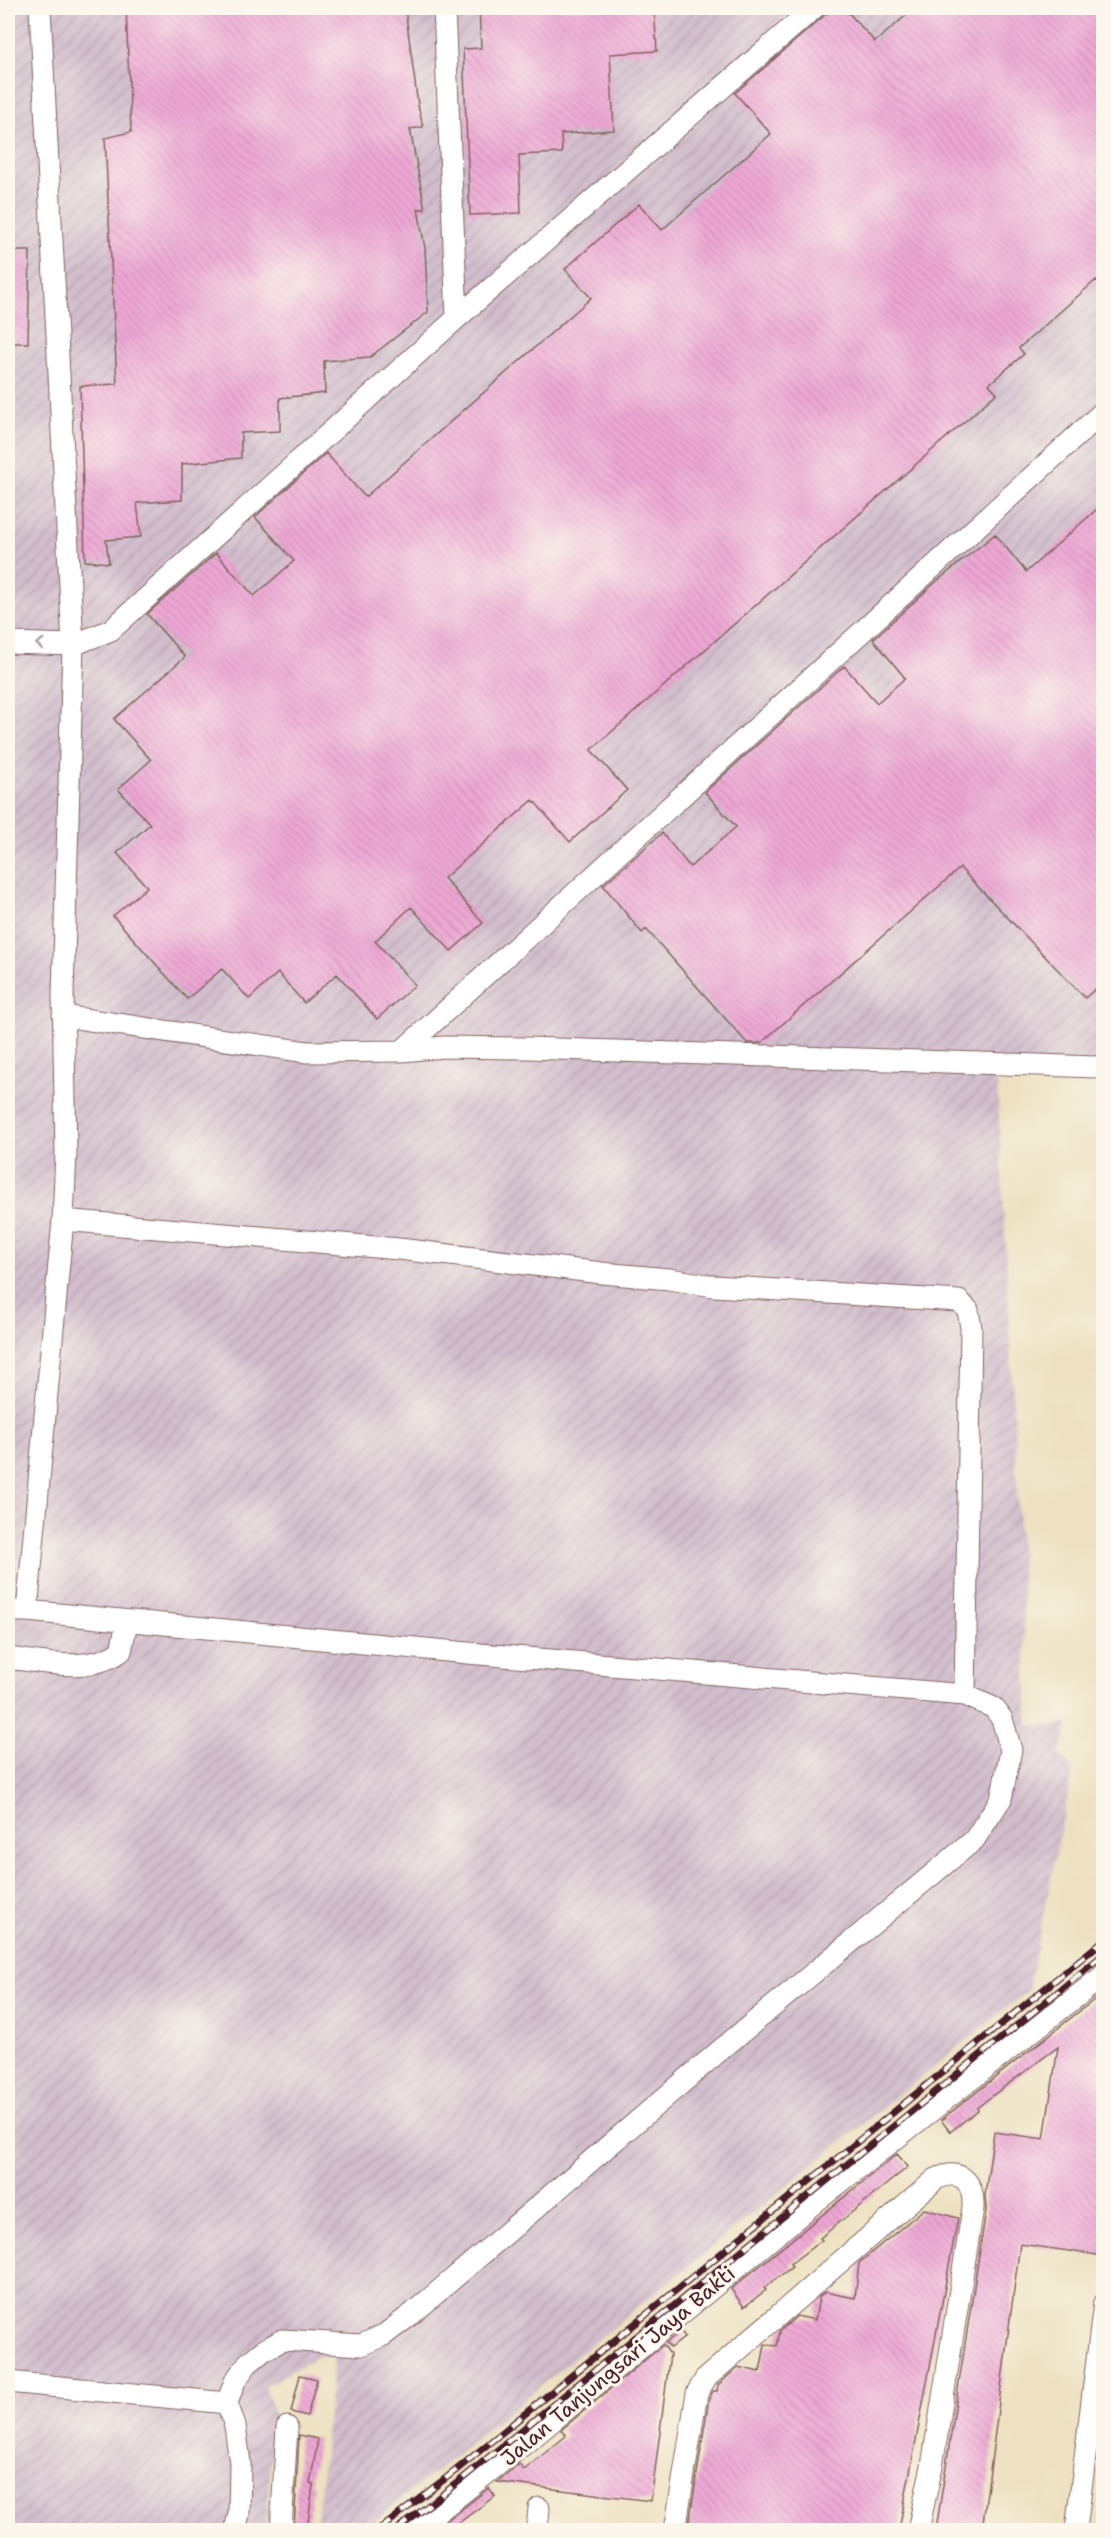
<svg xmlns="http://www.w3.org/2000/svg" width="1111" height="2538" font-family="'Shantell Sans',sans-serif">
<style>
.industrial{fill:url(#industrial-furrows)}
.building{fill:url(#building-back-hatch)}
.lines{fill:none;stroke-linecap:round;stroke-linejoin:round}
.minor-casing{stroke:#836360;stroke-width:23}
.minor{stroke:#fff;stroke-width:21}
.rail-casing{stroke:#4a1f2b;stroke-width:7}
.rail{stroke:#fbf7ec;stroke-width:4.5;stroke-dasharray:14;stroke-linecap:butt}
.oneway{stroke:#ae9aa0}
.labels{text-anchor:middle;stroke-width:6;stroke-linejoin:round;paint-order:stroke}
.street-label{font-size:21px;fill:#4a1f2b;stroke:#fbf7ec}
</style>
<defs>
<pattern id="industrial-furrows" width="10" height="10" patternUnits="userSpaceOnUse" patternTransform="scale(1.5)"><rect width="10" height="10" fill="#d1bdcc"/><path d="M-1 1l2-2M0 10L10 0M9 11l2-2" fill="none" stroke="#b5a2af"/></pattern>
<pattern id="building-back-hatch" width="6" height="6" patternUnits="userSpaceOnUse" patternTransform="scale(1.5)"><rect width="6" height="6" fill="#eda7d4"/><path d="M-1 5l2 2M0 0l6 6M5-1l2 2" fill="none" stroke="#cd8fb6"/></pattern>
</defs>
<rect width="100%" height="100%" fill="#fbf7ec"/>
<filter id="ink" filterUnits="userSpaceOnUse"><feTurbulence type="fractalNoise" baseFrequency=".0167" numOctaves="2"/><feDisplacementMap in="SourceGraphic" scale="12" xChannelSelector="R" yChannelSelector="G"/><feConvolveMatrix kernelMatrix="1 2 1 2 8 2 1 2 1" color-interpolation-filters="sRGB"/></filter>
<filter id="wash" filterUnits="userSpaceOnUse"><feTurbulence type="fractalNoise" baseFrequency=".008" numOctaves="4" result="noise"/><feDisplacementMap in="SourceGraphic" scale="24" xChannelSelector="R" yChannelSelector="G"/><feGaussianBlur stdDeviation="1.35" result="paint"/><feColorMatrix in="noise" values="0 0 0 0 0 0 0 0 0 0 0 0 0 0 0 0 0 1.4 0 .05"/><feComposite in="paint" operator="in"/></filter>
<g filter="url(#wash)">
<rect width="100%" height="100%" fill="#ede1c1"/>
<!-- industrial -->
<path class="industrial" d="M8,8H1103V1083L997,1076L1029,1726L1069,1724L1059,1754L1073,1770L1028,1990L363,2530H316L334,2356H318L265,2386L275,2418L265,2530H8Z"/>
<g id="blocks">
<!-- building -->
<path class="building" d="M126,8H405L418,105L423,127L410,129L425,209H418L425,248L428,312L370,357L324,361L325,393L280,398V431L241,433V458L182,464V500L137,503L141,537L106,540L109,563L85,561L80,386L117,384L105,138L131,132Z
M479,8H654L657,51L610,54L614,130L561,134L562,153L519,155L521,213L470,215L463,49L481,48Z
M833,8H844L875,42L915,8H1104V289L1096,280L1019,348L1024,354L989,384L997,393L591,750L627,790L570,842L533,800L444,878L483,923L451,951L411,907L375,941L415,985L377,1019L337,974L304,1003L278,973L249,999L222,969L187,999L113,916L147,887L117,853L150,824L118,789L151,760L114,719L185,657L147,614L216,553L254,596L294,561L255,517L326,453L365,497L591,298L565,269L639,204L662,230L771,134L735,93Z
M8,251H30L28,343H8Z
M1104,503V981L1085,998L960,868L761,1043H747L646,929L642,933L603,885L662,833L690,867L736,827L705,792L844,666L877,703L905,678L873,639L937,581L995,534L1026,572Z
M1104,1992V2256L1020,2244L982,2530H936L986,2210L985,2195L994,2132L1044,2139L1058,2047L988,2099L977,2108L978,2110L950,2132L941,2120Z
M897,2154L908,2167L820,2238L822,2240L790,2264L792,2267L764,2288L766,2290L744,2307L731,2289Z
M924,2209L958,2218L899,2530H688L709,2399L713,2391H717L718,2385L738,2367L760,2372L765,2344L777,2346L780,2331L797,2316L815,2320L819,2297L825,2292L855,2298L859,2263Z
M681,2331L685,2337L671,2348L666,2343Z
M663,2345L670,2354L651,2501L497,2482L519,2464L524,2470L566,2436L561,2430Z
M300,2375L317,2379L307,2416L291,2412Z
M299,2435L318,2439L310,2484L313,2485L307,2530H294Z
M489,2488L495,2496L449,2530H435Z"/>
</g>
</g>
<g filter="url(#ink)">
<use href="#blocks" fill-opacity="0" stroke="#836360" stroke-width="1.5"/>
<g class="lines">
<!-- minor casing -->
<g class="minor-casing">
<path id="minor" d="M444,8L457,318
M8,643L73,645L111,630L457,318L814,8
M63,1016L307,1052L402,1051L444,1047L527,1048L1096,1067L1104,1065
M402,1051L1104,411
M63,1220L399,1249L602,1273L669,1279L714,1286L959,1301L968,1310L971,1328L965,1695
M8,1611H27L63,1220L66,1153L63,995L73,645L40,8
M27,1611L468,1653L965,1695L994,1708L1002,1719L1011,1750L1001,1799L974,1840L724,2047L413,2313L384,2335L361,2345L283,2340L264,2350L248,2363L235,2381L227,2403L235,2426L240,2463L239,2514L235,2530
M8,1658C43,1662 90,1674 121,1651L127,1622
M8,2382L227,2403
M281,2530L287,2427
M415,2530L538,2433L819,2199L1104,1975
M537,2530L539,2508
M675,2530L697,2393L706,2378L936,2179C962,2167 974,2183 973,2208L932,2466L918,2530
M1076,2530L1104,2303"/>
</g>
<!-- minor -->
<use href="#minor" class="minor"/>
<!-- rail casing -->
<g class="rail-casing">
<path id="rail" d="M379,2530L455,2471L1104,1940
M397,2530L462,2479L1104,1954"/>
</g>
<!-- rail -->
<use href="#rail" class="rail"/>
</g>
<!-- one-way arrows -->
<defs><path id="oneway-chevron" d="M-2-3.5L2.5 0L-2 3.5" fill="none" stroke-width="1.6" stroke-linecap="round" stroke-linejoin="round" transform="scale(1.5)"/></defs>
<use class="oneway" href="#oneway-chevron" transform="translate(40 644) rotate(-178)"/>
</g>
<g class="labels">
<!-- street labels -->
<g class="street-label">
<text transform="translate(618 2366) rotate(-40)" y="7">Jalan Tanjungsari Jaya Bakti</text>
</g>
</g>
<!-- margin -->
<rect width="1111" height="2538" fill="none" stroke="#fbf7ec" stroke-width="30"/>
</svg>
